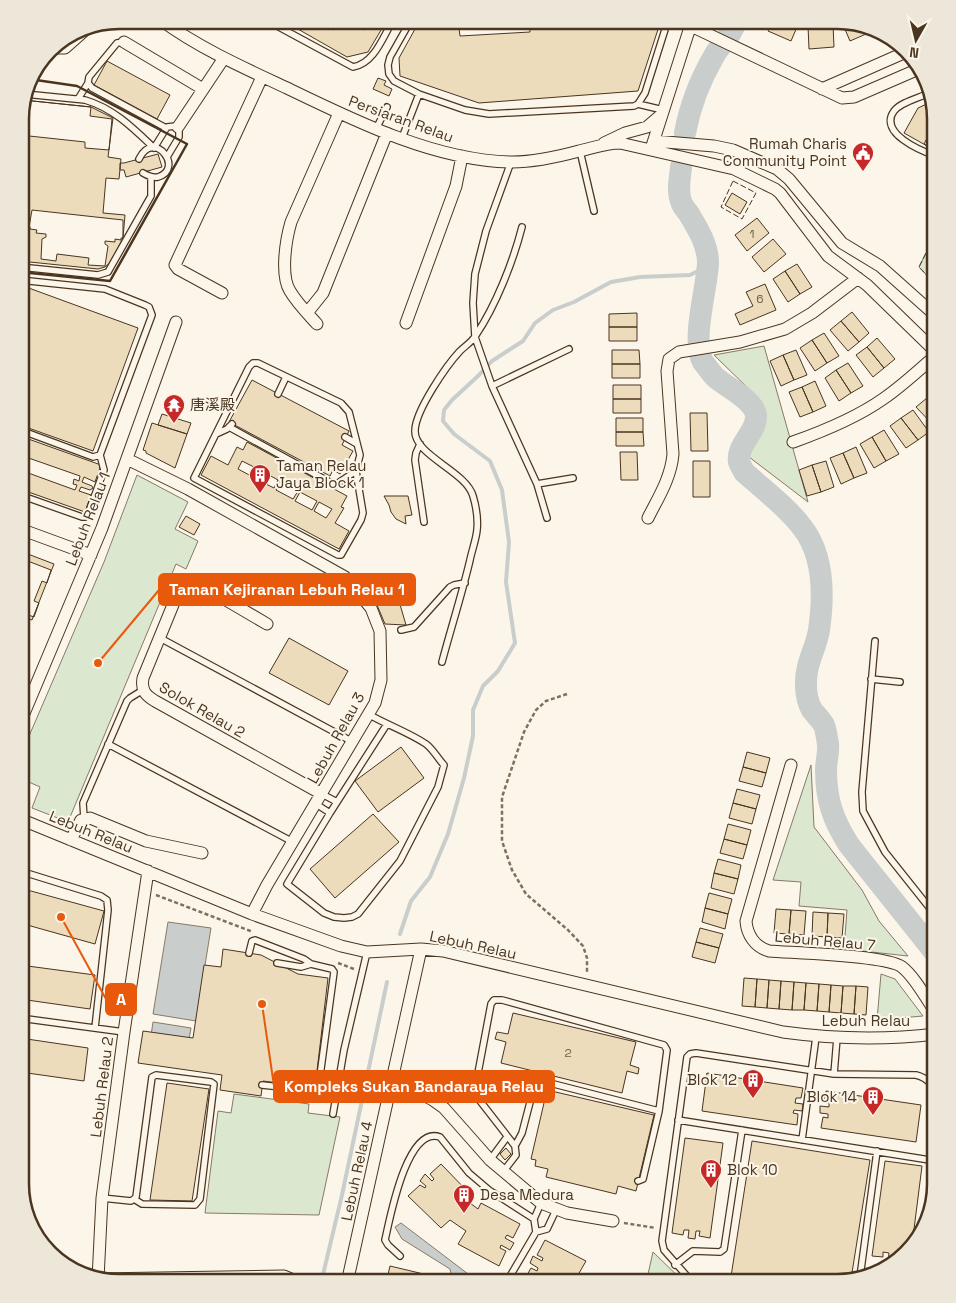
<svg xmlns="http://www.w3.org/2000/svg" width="956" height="1303" font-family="'Space Grotesk','Noto Sans SC',sans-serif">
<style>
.green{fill:#dce7d0;stroke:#887966}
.water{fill:#c9cecd;stroke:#887966}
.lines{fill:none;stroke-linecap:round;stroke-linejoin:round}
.stream{stroke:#c9cecd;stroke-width:4}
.river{stroke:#c9cecd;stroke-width:22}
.building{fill:#ecdcbc;stroke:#4a3520;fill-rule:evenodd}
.service-casing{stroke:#4a3520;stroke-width:8}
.minor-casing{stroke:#4a3520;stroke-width:13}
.path{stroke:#7f6f5c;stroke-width:2.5;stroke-dasharray:4 2.5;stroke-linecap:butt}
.service{stroke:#fbf6e9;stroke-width:5.5}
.minor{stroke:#fbf6e9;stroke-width:11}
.fence{stroke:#4a3520;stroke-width:1;stroke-dasharray:6 2.5;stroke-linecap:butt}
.wall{stroke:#4a3520;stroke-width:2.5}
.labels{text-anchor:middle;stroke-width:4;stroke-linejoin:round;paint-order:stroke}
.number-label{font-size:12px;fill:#725f47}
.street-label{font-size:15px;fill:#4a3520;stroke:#fbf6e9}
.poi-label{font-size:15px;fill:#4a3520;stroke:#fbf6e9;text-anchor:start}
.rim{fill:none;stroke:#4a3520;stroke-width:2.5}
.leader{fill:none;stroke:#e8590c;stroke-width:2}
.callout-dot{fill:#e8590c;stroke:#fbf6e9;stroke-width:2}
.callout{fill:#e8590c;stroke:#e8590c;stroke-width:2}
.callout-label{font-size:16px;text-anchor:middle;font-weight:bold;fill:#fff}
</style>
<rect width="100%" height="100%" fill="#fbf6e9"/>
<!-- green -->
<path class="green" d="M936,233V285L919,267Z
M764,346L808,502L749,457C756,439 769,420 761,401L714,355Z
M137,475L188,502L175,529L198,541L186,569L176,564L68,822L32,808L40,787L20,778V757L104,562Z
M811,765L814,827L862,890L879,921L908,956L844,949L847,910L799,906L801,882L773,880Z
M881,974L895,979L923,1016L877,1020Z
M234,1094L309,1104L308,1113L340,1117L319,1215L205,1213L218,1111L231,1113Z
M653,1252L685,1283H646Z"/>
<!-- water -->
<path class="water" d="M168,922L211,928L196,1021L153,1014Z
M153,1022L191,1028L185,1062L148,1056Z
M401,1223L480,1283H453L450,1269L402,1239L395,1227Z"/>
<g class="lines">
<!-- stream -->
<path class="stream" d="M400,934L411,901L430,877L448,834L464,778L473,736V710L483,686L498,671L515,643L506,582L509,542L502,490L490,461L454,434L443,421L444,410L452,400L478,376L492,361L523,341L535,323L553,310L574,302L611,282L640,277L690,275L698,271L708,262
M321,1283L342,1195L387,982"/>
<!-- river -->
<path class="river" d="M685,133C690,106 700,80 714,56C721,43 733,35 736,20
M681,167C680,178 677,191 681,201C682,206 686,210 689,214C698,229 708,245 708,263C707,288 691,341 703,362C707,367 711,373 715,377C726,387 755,400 756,416C757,432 736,445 739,462C740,465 743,469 744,472C762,488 788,508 802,527C824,555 824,596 819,630C816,649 805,664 806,685C806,693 808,703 812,710C816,715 821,720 824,725C826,730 827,738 828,744C829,752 826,761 826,770C826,800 833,820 849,845L936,954"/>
</g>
<!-- building -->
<path class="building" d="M282,20H387L368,52L347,57Z
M318,20H340L334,30Z
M347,20H369L364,30Z
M420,20H661L638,91L479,103L400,76L399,58Z
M458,20H529L530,32L460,36Z
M572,20H639L640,25L572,29Z
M773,20H800L791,41L768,31Z
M831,20V25H833L834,47L809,49L808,26H811V21Z
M841,20L873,29V31L850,41Z
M107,61L170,95L157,119L94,85Z
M378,78L386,81L384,85L392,89L389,96L373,89Z
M23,100L91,107L90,116L112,119L109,150L85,148V142L20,135V112Z
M23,100L91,107L113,118L108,157L121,159L119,179L106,178L103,213L125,215L123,238L111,262L105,267L98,269L20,261V112Z
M931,102L936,119V151L904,133L918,108Z
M936,121V151L924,144Z
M158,154L162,167L126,177L124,170H120V163H124Z
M732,193L747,202L740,214L725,205Z
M32,210L123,220V238H121V240L115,239V242L105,241V244L108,246L105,266L88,265L89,258L57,254L56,261L41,259L42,239L46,237V234L36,233L37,230L30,229V227H29Z
M757,218L769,233L747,251L735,235Z
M773,239L786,254L764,272L752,257Z
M797,264L812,287L800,294L785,271Z
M785,271L800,294L788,302L773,279Z
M765,284L776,310L740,325L735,314L753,306L746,292Z
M26,287L138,328L93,451L20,425V304Z
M852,312L869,333L859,342L841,321Z
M637,313V327H609V314Z
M841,321L859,342L848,351L830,330Z
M609,327H637V341H609Z
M824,333L839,356L827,363L812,340Z
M877,338L895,359L884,368L867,347Z
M812,340L827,363L815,371L800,348Z
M867,347L884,368L873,377L856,355Z
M612,350H639L640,364H612Z
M796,350L807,375L794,380L783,355Z
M783,355L794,380L781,386L770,361Z
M848,363L863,386L851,393L836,370Z
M612,364H640V378H612Z
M836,370L851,393L839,401L825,378Z
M252,380L349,431L342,445L353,451L340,474L333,470L330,476L229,422Z
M815,381L826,406L813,412L802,387Z
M613,385H641V399H613Z
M802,387L813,412L800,417L789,392Z
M936,389V408L927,398Z
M927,398L936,408L935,427L916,407Z
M613,399H641V413H613Z
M913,410L929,432L918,440L901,418Z
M690,413H707L708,451H691Z
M162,414L191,423L187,434L158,425Z
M616,418H643V432H616Z
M901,418L918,440L906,448L890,426Z
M152,423L187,434L175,468L146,453V451L143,450Z
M884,430L899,454L886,461L872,437Z
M616,432H643L644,446H616Z
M20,436L101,465L95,482L84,477L82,482L92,486L93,488L90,490L81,487L79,491L91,495L85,512L20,489V470L75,490L77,485L73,484L74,479L79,481L80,476L20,455Z
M872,437L886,461L874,468L860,444Z
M247,442L347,496L341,507L344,508L335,523L349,531L339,549L201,475L211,456L228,465L237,447L243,450ZM242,461L258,469L253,477L238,469ZM260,470L278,480L274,488L256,479ZM281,481L298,491L293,499L276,490ZM300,492L317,501L312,510L295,501ZM319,502L332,509L326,518L314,511Z
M856,447L867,473L854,478L843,453Z
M620,452H637L638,480H621Z
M843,453L854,478L841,484L830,458Z
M693,461H710V497H693Z
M826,461L834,487L821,492L812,465Z
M812,465L821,492L807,496L799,470Z
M384,496H408L412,515L405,516L406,524L396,519L391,512L389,505Z
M186,516L200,524L194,535L179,527Z
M20,551L54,564L32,620L20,616Z
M20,558L51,570L47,583L42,581L34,601L39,603L34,617L20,612Z
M399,601L406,625L385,624L377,605Z
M289,638L348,671L329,705L269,673Z
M401,747L424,778L378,812L355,781Z
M747,752L770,758L766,773L743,767Z
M743,767L766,773L762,787L739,781Z
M737,789L760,795L756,809L733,803Z
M733,803L756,809L752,824L729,818Z
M373,814L399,842L335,898L310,869Z
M728,824L751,830L747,845L724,839Z
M724,839L747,845L743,859L720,853Z
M718,859L741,865L738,879L714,873Z
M714,873L738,879L734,894L711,888Z
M20,888L104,911L95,944L20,923Z
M709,893L732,899L728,914L705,908Z
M705,908L728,914L725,929L702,922Z
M776,909L791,910L789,934L774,933Z
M791,910L806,911L804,935L789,934Z
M813,912L828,913L827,937L812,936Z
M828,913L844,914L842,938L827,937Z
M700,928L723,934L719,948L696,942Z
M696,942L719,948L715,963L692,957Z
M223,949L261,955L298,974L328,978L315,1088L263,1081L261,1096L220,1090L222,1075L138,1063L143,1031L193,1038L204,965L221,967Z
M20,965L95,975L90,1009L20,999Z
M744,978L757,979L755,1007L742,1006Z
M757,979L769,980L767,1008L755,1007Z
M769,980L781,981L779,1009L767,1008Z
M781,981L794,982L792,1010L779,1009Z
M794,982L806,983L804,1010H792Z
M806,983L819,984L817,1011L804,1010Z
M819,984L831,985L829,1012L817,1011Z
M831,985L843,986L841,1013L829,1012Z
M843,986H856L854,1014L841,1013Z
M856,986L868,987L866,1015L854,1014Z
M513,1013L636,1042L630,1065L639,1068L638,1074L627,1071L622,1093L501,1063L506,1042L495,1039L497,1032L508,1034Z
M20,1038L88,1048L84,1081L20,1072Z
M707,1073L803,1088L801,1098H796L795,1103L803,1104L802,1111L794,1110L793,1113L798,1114L797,1125L702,1111Z
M167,1083L209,1089L192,1201L150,1200Z
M547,1090L654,1115L636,1191L618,1186L616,1194L546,1177L548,1169L535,1166L536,1160L531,1159Z
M826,1091L921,1105L916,1142L821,1128L823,1117L828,1118V1114L820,1113V1106L829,1107V1102L824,1101Z
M685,1138L723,1143L710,1238L699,1236L700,1231H696L695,1239L688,1238L689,1230H684L683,1235L672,1233Z
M752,1141L870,1160L851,1279L838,1283H730Z
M506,1148L511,1154L505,1160L500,1154Z
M885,1161L922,1166L912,1245L898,1258L899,1254L896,1253L895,1262L888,1261L889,1253L883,1252V1257L872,1256Z
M441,1164L471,1195L466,1200L478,1209L481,1203L520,1224L513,1238L507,1235L505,1238L514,1243L510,1250L501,1245L500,1248L506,1251L499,1266L458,1244L466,1231L450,1220L441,1228L408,1196L420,1185L425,1188L426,1186L420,1181L425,1174L432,1181L434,1179L430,1174Z
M545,1240L586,1261L578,1275L589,1283L523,1282L531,1268L537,1271L538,1268L530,1263L533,1256L542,1261L543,1258L537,1255Z
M390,1266L432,1276L431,1283H386Z"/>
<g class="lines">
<!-- service casing -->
<g class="service-casing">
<path id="service" d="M266,20L353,67C374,64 383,37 393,20
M411,20L390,57L388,65L389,74L394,81L419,94L465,110L489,114L634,106L638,104L645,93L668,20
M124,42L117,43L89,77L88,83L92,88L166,128
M929,93C919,98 901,102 894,111C878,133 921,151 936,156
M25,94L85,100C113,108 133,128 154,148L167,127L176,126L179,129V137L167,157
M78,99L88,83
M638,104L663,110
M376,129L387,107
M402,138L419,94
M580,151L594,211
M139,159C154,128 185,169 158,177C152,178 148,176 143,173
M511,162L486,231L475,274L473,303L475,337L492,386L537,484L547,518
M20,267L98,275L108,272L151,196V177
M253,363H258L341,403L349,412L360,455L356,471L363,513L361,520L341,555H338L194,478L249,367Z
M492,386L569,349
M278,394L286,377
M229,427L335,485L356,471
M20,430L93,457L100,455L152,315L149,307L145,305L105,289L20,280
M216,434L227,429L232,424
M345,437L357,444
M420,444L416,453L415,460L424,522
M537,484L573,478
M20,495L82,517H85L88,514L104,470L100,455
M401,630L414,627L450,587L454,585L465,583
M160,638L353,742
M875,641L862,792L863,811L885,852L936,916
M442,662C451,628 462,594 470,560C472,550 476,540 477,530C478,520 476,506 473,496C466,471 413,455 415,430C416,410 446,366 460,351C465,346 472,342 476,335C496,305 513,262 522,227
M871,679L900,682
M368,714C387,725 408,732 426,744C433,749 438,759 444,765L438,787L400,861L358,914L352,917L344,918L334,917L324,913L287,884L330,813L387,724
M108,744L293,842
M322,794L337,802
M316,804L330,813
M84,818L83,803L127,701L130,698L143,690
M20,871L101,896L107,900L108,910L95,1028
M249,953L252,941L255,940L304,959L311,964L332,969L334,972L318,1091
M277,963L301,967L311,964
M20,1018L124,1032
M834,1074L837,1038
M262,1085L337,1093
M333,1114L344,1050L367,952
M678,1120L936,1161
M802,1140L816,1037
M515,1146L477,1097L475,1089L491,1004L494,1000H502L664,1045L667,1050L659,1111L643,1179L638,1181
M490,1160L507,1137
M503,1172L516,1155L515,1146L522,1133L534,1087L541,1082H546L659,1111
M102,1198L131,1201L134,1199L142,1204L195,1205L200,1199L214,1084L211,1082L156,1075L152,1077L136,1197L134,1199
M534,1219L541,1203
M536,1232L547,1229L556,1210
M400,1256L388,1245L385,1240C390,1218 407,1125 440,1137L469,1173L489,1190L534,1219L536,1232L506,1283
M675,1265L693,1251L720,1252L724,1249L742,1130
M860,1277L877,1151
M693,1283L664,1250L662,1241L687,1057L690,1054L696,1053L834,1074L916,1075C928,1078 931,1084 936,1094"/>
</g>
<!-- minor casing -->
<g class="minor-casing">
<path id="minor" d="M161,20C199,48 244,68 287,88C355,121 436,161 512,162C535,162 557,157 579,151C593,148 605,143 620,143L734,169L775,189L780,193L828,256L867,285L936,352
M691,26L842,98L854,97L921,68
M124,42L203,89
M51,48H65L91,25
M822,89L906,52
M178,127L224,58
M654,141L714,146L733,150L777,169L789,179L842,243L880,266L936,316
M604,143L625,133L647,127L661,115
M652,146L692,21
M222,293L178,269L175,265L262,77
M307,313L323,293L387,133
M406,323L456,186L462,156
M317,324C308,314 297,303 290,291C280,275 286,239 291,222L339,113
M793,442C824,431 856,418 883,399C902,386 919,370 936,355
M127,459L188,489L345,577L371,608L380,631L381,680L375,703L267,885L252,914
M648,518C658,498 671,478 673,454L667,371L669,359L679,352L740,342L785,329L812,313L858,278
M20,529L91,555
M267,624L202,586C191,585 184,586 177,595L143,678C141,690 145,695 155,701L322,794
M20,723L102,528L176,322
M791,765L746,921C747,935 755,947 769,951C793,953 886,955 902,967C915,977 927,1000 936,1013
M20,819L252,914L341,946L367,952L421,949L443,951L783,1032C834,1039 885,1040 936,1034
M71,840L81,820L90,818L146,841L202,853
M148,871L124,1032L102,1198L98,1279L284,1276L291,1279L295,1283
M391,1084C411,1088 428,1095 444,1108L490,1160L541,1203L567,1213L613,1221
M347,1283L421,949"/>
</g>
<!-- path -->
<path class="path" d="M567,694L546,701L536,710L524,732L502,797V841L512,870L526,894L568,930L583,946L587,958V974
M156,895L253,932
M338,963L354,969
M624,1223L656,1228"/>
<!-- service -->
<use href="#service" class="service"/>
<!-- minor -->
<use href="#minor" class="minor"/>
<!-- fence -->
<path class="fence" d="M733,181L756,193L742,219L721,207Z
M936,285L919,267L936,233"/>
<!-- wall -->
<path class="wall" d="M20,272L110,281L187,144L77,86L29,79"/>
</g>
<!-- icons -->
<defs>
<g id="civic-pin" transform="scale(1.125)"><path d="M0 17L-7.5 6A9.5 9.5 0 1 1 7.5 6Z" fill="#c62828" stroke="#fbf6e9"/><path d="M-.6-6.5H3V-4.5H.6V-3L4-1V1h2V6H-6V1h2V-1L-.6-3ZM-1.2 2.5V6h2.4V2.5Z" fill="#fff"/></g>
<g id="temple-pin" transform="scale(1.125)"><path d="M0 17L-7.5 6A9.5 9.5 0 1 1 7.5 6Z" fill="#c62828" stroke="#fbf6e9"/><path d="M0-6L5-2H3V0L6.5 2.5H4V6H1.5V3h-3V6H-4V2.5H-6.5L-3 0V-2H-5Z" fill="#fff"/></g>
<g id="building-pin" transform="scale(1.125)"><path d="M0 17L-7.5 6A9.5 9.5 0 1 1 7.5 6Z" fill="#c62828" stroke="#fbf6e9"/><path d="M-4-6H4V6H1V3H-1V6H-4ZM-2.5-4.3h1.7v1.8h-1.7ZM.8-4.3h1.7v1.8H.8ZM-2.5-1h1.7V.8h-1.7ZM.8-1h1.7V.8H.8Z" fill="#fff"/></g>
</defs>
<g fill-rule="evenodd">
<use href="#civic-pin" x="863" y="153"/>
<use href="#temple-pin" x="174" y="405"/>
<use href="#building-pin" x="260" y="475"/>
<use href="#building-pin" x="753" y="1080"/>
<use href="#building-pin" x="873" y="1097"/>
<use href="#building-pin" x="711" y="1170"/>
<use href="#building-pin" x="464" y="1195"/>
</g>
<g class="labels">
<!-- number labels -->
<g class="number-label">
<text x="752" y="238">1</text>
<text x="760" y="303">6</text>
<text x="568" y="1057">2</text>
</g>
<!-- street labels -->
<g class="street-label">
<text transform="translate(401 119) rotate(20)" y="5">Persiaran Relau</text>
<text transform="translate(88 519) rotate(-69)" y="5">Lebuh Relau 1</text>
<text transform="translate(202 710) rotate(30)" y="5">Solok Relau 2</text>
<text transform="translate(336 738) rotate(-61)" y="5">Lebuh Relau 3</text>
<text transform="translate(91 832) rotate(22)" y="5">Lebuh Relau</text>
<text transform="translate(825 941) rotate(5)" y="5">Lebuh Relau 7</text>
<text transform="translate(473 945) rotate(12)" y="5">Lebuh Relau</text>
<text x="866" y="1026">Lebuh Relau</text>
<text transform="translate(102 1087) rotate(-83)" y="5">Lebuh Relau 2</text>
<text transform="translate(357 1171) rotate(-78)" y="5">Lebuh Relau 4</text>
</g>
<!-- poi labels -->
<g class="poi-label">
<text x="847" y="149" text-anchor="end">Rumah Charis<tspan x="847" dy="17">Community Point</tspan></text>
<text x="190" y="410">唐溪殿</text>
<text x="276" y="471">Taman Relau<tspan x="276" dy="17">Jaya Block 1</tspan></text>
<text x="737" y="1085" text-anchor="end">Blok 12</text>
<text x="857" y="1102" text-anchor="end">Blok 14</text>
<text x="727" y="1175">Blok 10</text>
<text x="480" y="1200">Desa Medura</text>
</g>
</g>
<!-- crop -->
<path d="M0 0H956V1303H0ZM119 29H837A90 90 0 0 1 927 119V1184A90 90 0 0 1 837 1274H119A90 90 0 0 1 29 1184V119A90 90 0 0 1 119 29Z" fill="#ede7d9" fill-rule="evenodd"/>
<path class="rim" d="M119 29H837A90 90 0 0 1 927 119V1184A90 90 0 0 1 837 1274H119A90 90 0 0 1 29 1184V119A90 90 0 0 1 119 29Z"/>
<!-- callouts -->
<path class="leader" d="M98 663L159 590M61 917L106 999M262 1004L274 1086"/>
<g class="callout-dot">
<circle cx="98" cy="663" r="5"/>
<circle cx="61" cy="917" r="5"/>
<circle cx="262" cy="1004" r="5"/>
</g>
<g class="callout">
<rect x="159" y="574" width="256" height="31" rx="5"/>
<rect x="106" y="984" width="30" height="31" rx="5"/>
<rect x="274" y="1071" width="280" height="31" rx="5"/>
</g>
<g class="callout-label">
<text x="287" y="595">Taman Kejiranan Lebuh Relau 1</text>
<text x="121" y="1005">A</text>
<text x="414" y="1092">Kompleks Sukan Bandaraya Relau</text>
</g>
<!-- north arrow -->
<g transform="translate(916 40) rotate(188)" stroke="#fbf6e9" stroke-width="4" paint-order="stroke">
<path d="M0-4L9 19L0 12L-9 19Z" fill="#4a3520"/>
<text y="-8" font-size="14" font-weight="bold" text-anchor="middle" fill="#4a3520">N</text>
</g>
</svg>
